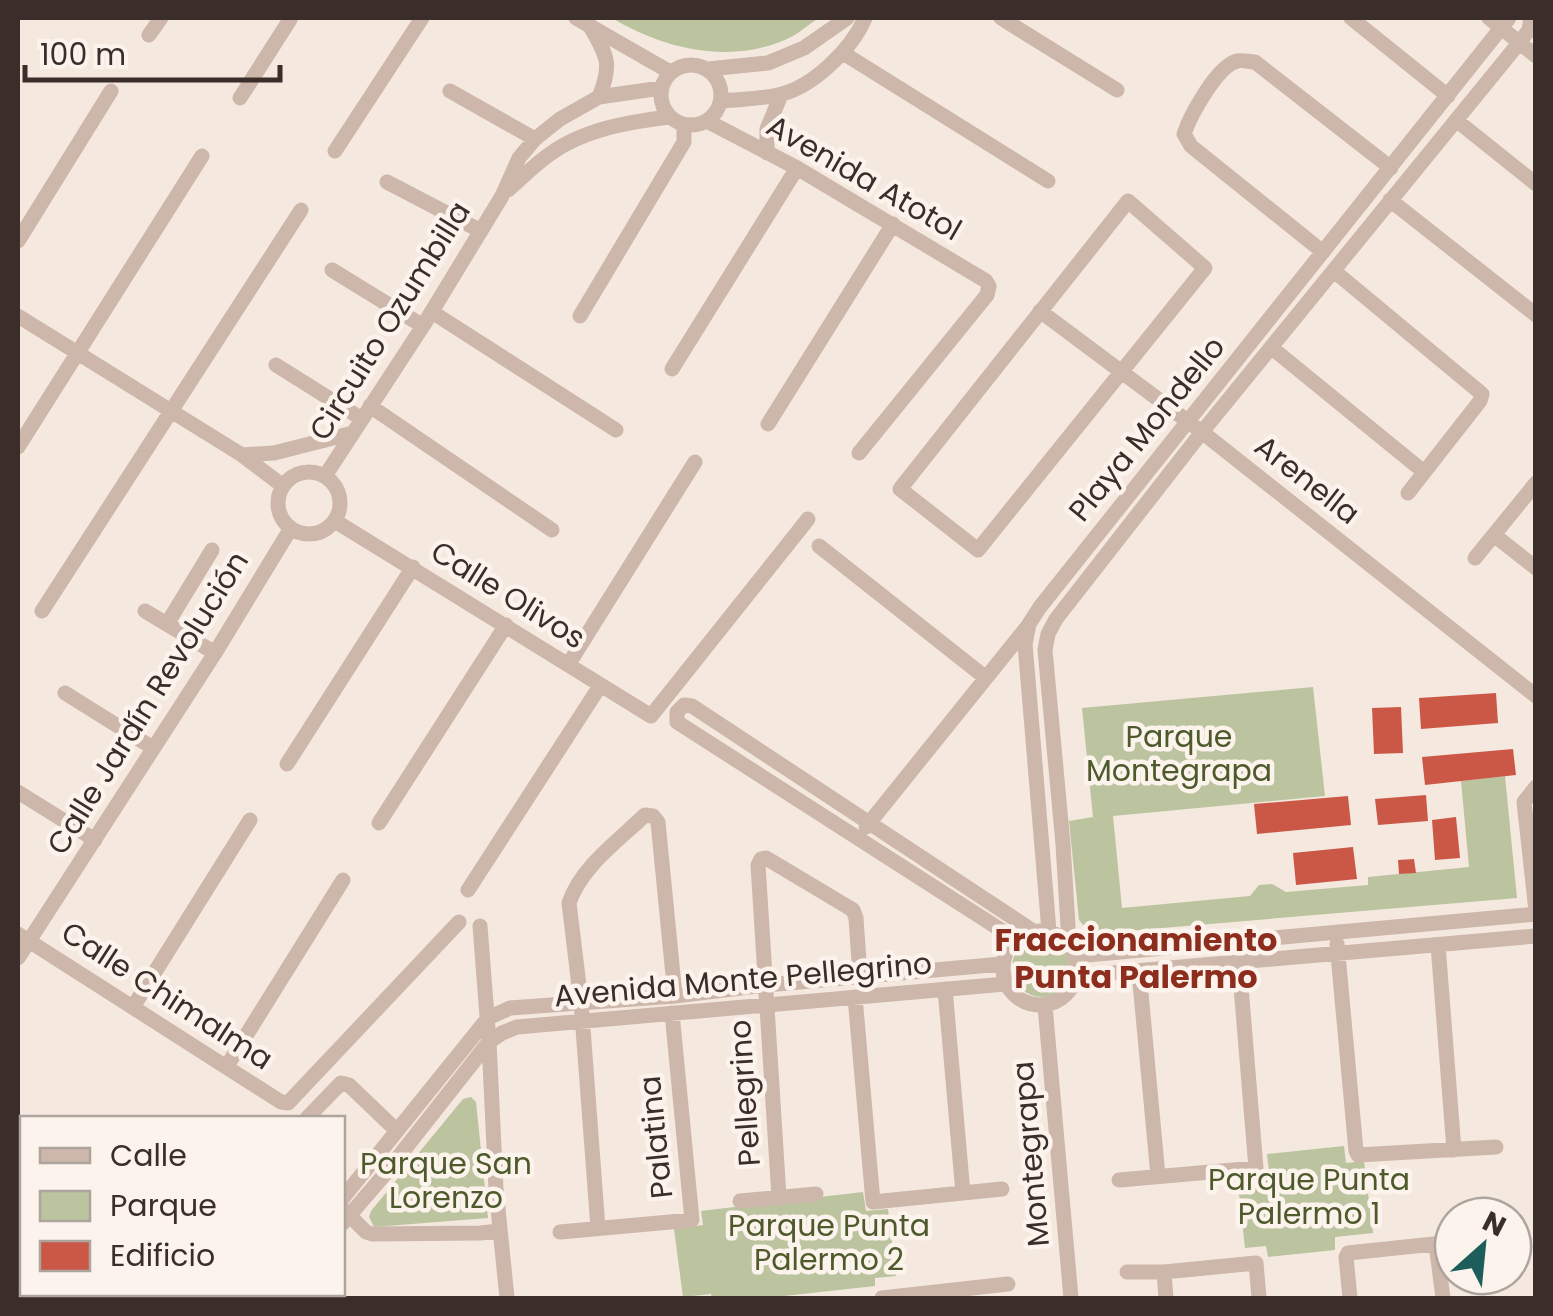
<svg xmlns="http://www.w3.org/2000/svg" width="1553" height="1316" font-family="Poppins,sans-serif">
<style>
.green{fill:#bbc49e}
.building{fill:#cb5846}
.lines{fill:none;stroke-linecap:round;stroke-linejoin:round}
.minor{stroke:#cdb6aa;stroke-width:15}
.labels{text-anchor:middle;stroke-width:9;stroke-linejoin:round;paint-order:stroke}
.street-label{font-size:30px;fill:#3a2d2a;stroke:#fbf3ec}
.park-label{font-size:30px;fill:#4e5a2c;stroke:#fbf3ec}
.neighbourhood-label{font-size:32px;font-weight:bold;fill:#8d2d1e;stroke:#fbf3ec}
</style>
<rect width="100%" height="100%" fill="#f4e8df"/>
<!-- green -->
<path class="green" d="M612,18H819C810,23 802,31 793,36C735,66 665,50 612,18Z
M1313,687L1325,796L1113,816L1122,908L1250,896L1259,885L1272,884L1286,892L1368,885V877L1469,867L1461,781L1505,776L1517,898L1091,934L1079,920L1069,821L1093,817L1082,708Z
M1012 967a30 30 0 1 1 60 0a30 30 0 1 1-60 0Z
M471,1097L476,1102L488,1218L374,1227L369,1217L371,1211L463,1099Z
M1344,1146L1346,1163L1364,1161L1373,1233L1335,1237V1250L1268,1257L1266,1246L1245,1248L1237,1175L1269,1171L1267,1154Z
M863,1192L866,1211L888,1209L896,1276L875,1278V1286L766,1298H712L711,1294L683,1297L674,1229L703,1225L701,1211Z"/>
<!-- building -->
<path class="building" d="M1496,693L1498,723L1421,729L1419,698Z
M1401,707L1403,753L1374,754L1372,708Z
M1513,749L1516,775L1425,785L1422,757Z
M1426,795L1428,821L1378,825L1375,799Z
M1348,796L1351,825L1257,834L1254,804Z
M1456,817L1460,858L1435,860L1432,820Z
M1353,847L1357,879L1296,885L1293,853Z
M1414,859L1416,873L1399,874L1398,860Z"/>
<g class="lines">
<!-- minor -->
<path class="minor" d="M576,18L670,72
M1001,18L1117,90
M1351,18L1448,96
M1489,18L1536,56
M591,28C608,57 612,65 599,97
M149,35L161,18
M843,53L1048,181
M661 95a30 30 0 1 1 60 0a30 30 0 1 1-60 0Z
M708,69L768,63L804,48L847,18
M450,91L535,139
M240,98L291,18
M722,101C740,99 760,99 778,95C812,88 852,49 865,18
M1456,120L1536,184
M707,121L797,168L986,281L989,286L987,295L859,453
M335,151L422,18
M767,153V129L781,95
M387,182L481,231
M508,190C522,178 535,164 550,154C584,129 629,122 669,117
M1390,200L1536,315
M1128,201L1205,268L978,550L900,489Z
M18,241L111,91
M1323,252L1191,146L1184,134C1190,116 1218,64 1238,61C1241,60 1252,62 1255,62L1391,168
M332,270L423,326
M1334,271L1482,394L1480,401L1408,493
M1040,311L1202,432L1536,696
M432,312L616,430
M18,316L242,455L283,486
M580,316L684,142V125
M1272,348L1424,472
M276,365L362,419
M672,369L797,168
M370,406L552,530
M768,424L893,224
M18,447L202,156
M242,455L274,453L353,433
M278 503a31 31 0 1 1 62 0a31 31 0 1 1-62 0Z
M325,476L423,326L502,196L519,158L535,139L560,119L599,97L661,88
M335,521L651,716L808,519
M1494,535L1536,568
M819,546L986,678
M1475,558L1536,483
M42,611L301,210
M145,611L215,653
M167,624L212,550
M568,665L695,462
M65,693L153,748
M287,764L413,567
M1536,787L1524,802L1536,911
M18,792L95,840
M379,823L506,625
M866,827L1027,627
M468,890L600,686
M480,926L489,1042L496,1189L507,1298
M1003 968a37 37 0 1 1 74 0a37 37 0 1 1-74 0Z
M1049,931L1025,644L1029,624L1040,607L1509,18
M18,934L281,1102L288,1103L459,922
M1015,939L677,722V712L684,705L692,706L1033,931
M1069,943L1063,844L1045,650L1048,634L1056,619L1202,432L1519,43L1529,30L1531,18
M1337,944L1356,1151L1358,1155L1496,1147
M1438,945L1454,1150
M1076,956L1536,914
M18,958L215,653L291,528
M1139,972L1158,1176
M1077,976L1536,936
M945,989L963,1193
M855,997L873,1202L1002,1189
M1045,1006L1071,1298
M133,1007L250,820
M227,1066L343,880
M307,1118L341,1083L349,1085L397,1131
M18,1122L22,1126
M1119,1180L1256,1168L1239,963
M779,1197L758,865L761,859L766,858L853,910L856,918L860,976
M342,1199L488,1018L510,1008L675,996L766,985L1002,964
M740,1201L816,1194
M344,1210L366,1232L372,1234L480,1233L500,1231
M342,1224L385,1174L489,1042L502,1033L517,1027L1005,984
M598,1228L581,1002L569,903C581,867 618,841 645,815L653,816L658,822L675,996
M560,1232L692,1220L672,1013
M1436,1244L1443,1298
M1127,1272H1164L1256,1263L1259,1298
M1164,1272L1166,1298
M18,1273L22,1276
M49,1294L57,1298
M263,1298L267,1294
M283,1298L287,1294
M882,1298L1008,1284
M1350,1298L1346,1257L1348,1253L1453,1242"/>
</g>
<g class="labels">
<!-- street labels -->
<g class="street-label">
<text transform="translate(864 178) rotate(30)" y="10">Avenida Atotol</text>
<text transform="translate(390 321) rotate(-58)" y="10">Circuito Ozumbilla</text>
<text transform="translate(1147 429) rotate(-51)" y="10">Playa Mondello</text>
<text transform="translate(1307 480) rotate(38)" y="10">Arenella</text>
<text transform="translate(508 595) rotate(32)" y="10">Calle Olivos</text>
<text transform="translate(148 703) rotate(-58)" y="10">Calle Jardín Revolución</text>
<text transform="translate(743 980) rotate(-5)" y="10">Avenida Monte Pellegrino</text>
<text transform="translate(167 996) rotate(33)" y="10">Calle Chimalma</text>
<text transform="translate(745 1093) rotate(-94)" y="10">Pellegrino</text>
<text transform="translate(656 1137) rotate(-96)" y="10">Palatina</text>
<text transform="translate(1031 1154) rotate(-95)" y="10">Montegrapa</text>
</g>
<!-- park labels -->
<g class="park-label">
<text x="1179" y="747">Parque<tspan x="1179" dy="34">Montegrapa</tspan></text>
<text x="446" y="1174">Parque San<tspan x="446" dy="34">Lorenzo</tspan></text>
<text x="1309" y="1190">Parque Punta<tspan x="1309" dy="34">Palermo 1</tspan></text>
<text x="829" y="1236">Parque Punta<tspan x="829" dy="34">Palermo 2</tspan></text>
</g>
<!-- neighbourhood labels -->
<g class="neighbourhood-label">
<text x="1136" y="951">Fraccionamiento<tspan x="1136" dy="37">Punta Palermo</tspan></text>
</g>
</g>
<!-- border -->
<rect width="1553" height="1316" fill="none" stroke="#3a2d2a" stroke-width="40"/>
<!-- legend -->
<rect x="20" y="1116" width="325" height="180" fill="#fbf3ec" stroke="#aea49e" stroke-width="2.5"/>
<rect x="40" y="1148" width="50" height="15" fill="#cdb6aa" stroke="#aea49e" stroke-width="2.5"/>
<text x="110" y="1166" font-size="30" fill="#3a2d2a">Calle</text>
<rect x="40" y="1191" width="50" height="30" fill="#bbc49e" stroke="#aea49e" stroke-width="2.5"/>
<text x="110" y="1216" font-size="30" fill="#3a2d2a">Parque</text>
<rect x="40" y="1241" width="50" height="30" fill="#cb5846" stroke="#aea49e" stroke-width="2.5"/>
<text x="110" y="1266" font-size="30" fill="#3a2d2a">Edificio</text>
<!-- north arrow -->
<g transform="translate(1483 1246) rotate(27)"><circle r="48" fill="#fbf3ec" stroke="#aea49e" stroke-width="2.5"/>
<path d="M0-8L18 38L0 25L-18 38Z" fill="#1d5e5c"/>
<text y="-15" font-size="28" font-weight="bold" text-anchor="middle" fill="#3a2d2a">N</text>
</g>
<!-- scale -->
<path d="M25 65v15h255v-15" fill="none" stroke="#3a2d2a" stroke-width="5"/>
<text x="40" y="65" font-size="30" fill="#3a2d2a" stroke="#fbf3ec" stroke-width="8" paint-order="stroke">100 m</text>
</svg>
